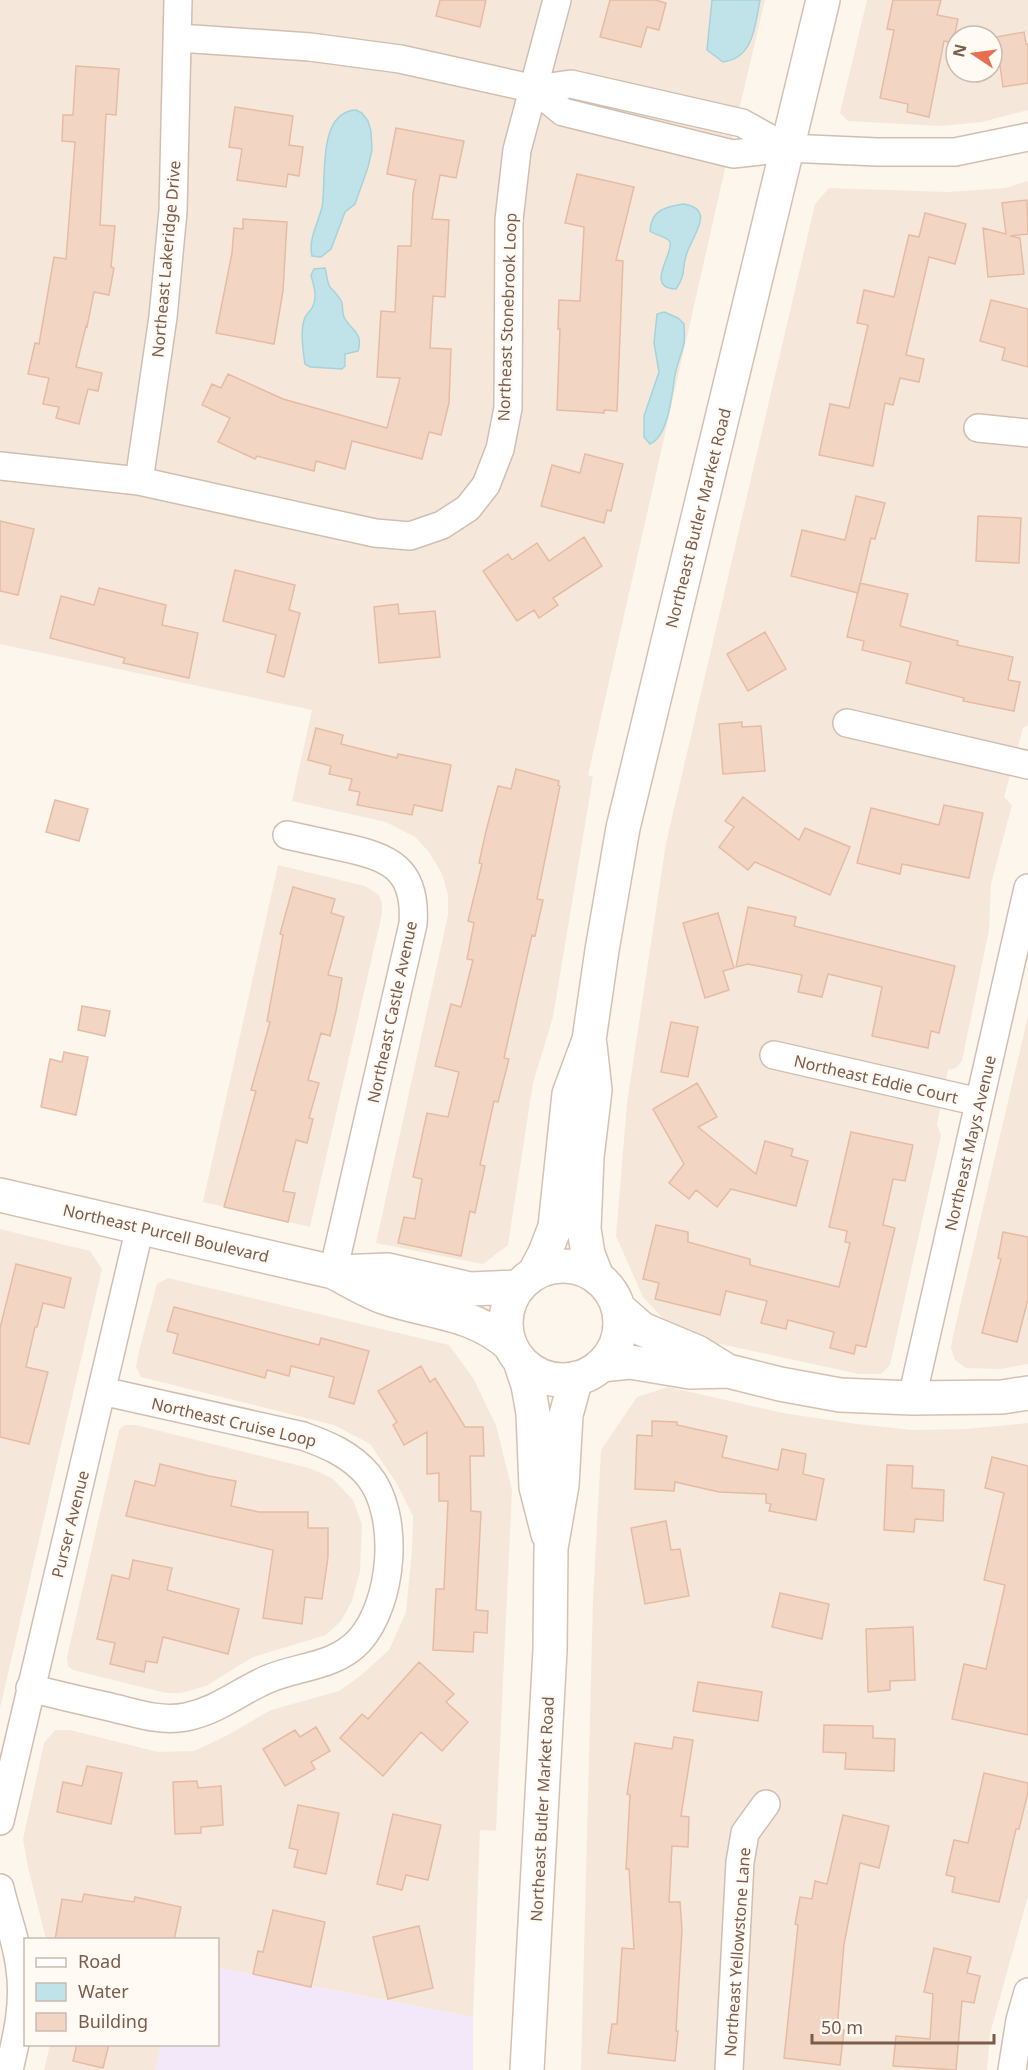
<svg xmlns="http://www.w3.org/2000/svg" width="1028" height="2070" font-family="'Noto Sans',sans-serif">
<style>
.residential{fill:#f5e8da;fill-rule:evenodd}
.education{fill:#f3e8fa}
.water{fill:#bfe3e8;stroke:#a5d3da;stroke-width:1.5}
.building{fill:#f3d5c3;stroke:#e6bba3;stroke-width:1.5}
.lines{fill:none;stroke-linecap:round;stroke-linejoin:round}
.street-casing{stroke:#d1beb0;stroke-width:30}
.secondary-casing{stroke:#d6c0b0;stroke-width:36}
.street{stroke:#fff;stroke-width:27}
.secondary{stroke:#fff;stroke-width:33}
.labels{text-anchor:middle;stroke-width:5;stroke-linejoin:round;paint-order:stroke}
.street-label{font-size:16px;fill:#7a5c4d;stroke:#fffaf3}
</style>
<rect width="100%" height="100%" fill="#fdf6ec"/>
<!-- residential -->
<path class="residential" d="M0,0H765L719,195L588,775L593,777L553,1017L533,1083L508,1245L483,1264L376,1243L448,915V895L442,874L429,852L415,837L386,822L292,801L312,710L0,644Z
M867,0H1028V110L982,122L940,126L848,121L840,113ZM956,36H992V72H956Z
M1028,181V725L1023,728L1004,797L1012,805L991,884L989,930L962,1061L956,1068L948,1070L937,1124L941,1136L890,1365L881,1374H859L678,1335L643,1297L616,1236L627,1103L666,843L815,204L829,188L948,192L1005,188Z
M278,865L365,886L379,895L382,904V914L310,1227L203,1202Z
M1028,1016V1364L1001,1369L966,1368L955,1360L951,1348L952,1340Z
M0,1229L90,1251L102,1269L0,1708Z
M168,1278L449,1345L473,1378L496,1425L512,1490L496,1831L480,1830L473,2017L218,1968V1940L46,1939L28,1867L23,1839L44,1743L55,1730H70L158,1752L194,1751L226,1736L271,1710L339,1691L360,1676L389,1650L406,1612L412,1551L413,1516L397,1484L370,1444L334,1425L141,1377L136,1367L139,1351L157,1284Z
M668,1387L783,1413L857,1424L912,1430L966,1429L1028,1423V1896L990,2034L987,2070H581L593,1599L601,1450L637,1397Z
M125,1425H136L309,1468L332,1478L353,1500L362,1524L360,1571L352,1601L341,1621L326,1635L253,1657L206,1686L181,1693H166L73,1670L68,1666L67,1657L119,1430Z
M50,2045H161L155,2070H44Z"/>
<!-- education -->
<path class="education" d="M218,1968L473,2017V2070H155L161,2045L218,2044Z"/>
<!-- water -->
<path class="water" d="M712,0H760C755,25 754,58 723,62L707,50Z
M356,110L362,113L368,121L371,131L372,150L368,167L355,204L345,212L331,249L321,257L312,256C308,239 318,224 322,207C327,181 316,112 356,110Z
M683,204C717,209 692,236 687,253C681,269 687,273 676,289C644,288 674,253 670,242C667,236 656,236 650,231C651,210 665,207 683,204Z
M325,268C327,274 327,283 330,287C334,292 340,297 342,303C343,308 342,312 344,317C350,330 364,332 358,351L345,354V366L342,369L310,367L305,364C303,352 300,333 304,320C305,315 309,313 312,308C318,297 314,287 311,275L314,269Z
M664,312L678,318L684,324C684,330 685,337 684,343C682,353 677,364 675,375C672,392 669,436 650,444L644,437V416L659,372L654,343L657,314Z"/>
<!-- building -->
<path class="building" d="M440,0H486L480,27L436,16Z
M610,0H655L666,3L659,30L647,27L641,47L600,37Z
M893,0H941L937,15L958,19L953,43L944,41L929,117L907,112L908,104L880,98L894,30L887,29Z
M1024,32L1026,44H1028V83L1003,87L996,37Z
M76,66L119,69L116,115L106,114L100,225L115,226L111,267L114,268L109,295L94,292L87,327L86,326L76,367L102,373L98,391L88,389L79,424L56,418L59,407L43,404L49,378L28,374L35,343L39,344L54,257L66,259L75,142L62,141L63,115H73Z
M235,107L293,116L289,145L303,147L299,176L288,174L286,187L237,180L242,149L229,147Z
M396,128L464,141L456,178L440,175L432,219L449,220L445,297L433,296L430,348L451,349L449,403L441,435L429,432L422,459L352,441L345,469L316,461L314,471L257,456L255,459L218,442L230,418L202,405L212,384L221,388L228,374L283,399L387,428L400,378L377,377L381,311L395,312L398,246H411L413,193L416,180L387,174Z
M577,174L634,187L616,260L623,261L617,411L604,410V413L557,410L560,329H558L559,300L580,301L584,227L565,223Z
M1027,200L1028,234L1010,236L1020,238L1024,274L988,277L983,228L1006,234L1002,203Z
M925,213L966,224L955,264L929,257L906,355L924,359L919,382L900,378L893,405L885,403L873,466L819,455L830,404L849,408L868,325L857,323L864,290L894,297L909,235L919,237Z
M243,219L287,222L283,291L274,344L216,333L232,253L234,228L243,229Z
M991,300L1028,309V367L1002,360L1005,348L980,341Z
M585,454L623,464L611,511L607,510L604,523L541,506L552,465L580,473Z
M856,496L885,503L875,539L871,538L858,593L791,576L802,530L845,540Z
M978,516L1021,518L1019,563L976,561Z
M0,521L34,529L18,595L0,591Z
M584,537L602,566L553,598L558,605L539,618L534,610L517,621L483,571L508,554L512,560L537,543L549,561Z
M235,570L295,585L289,610L300,613L284,677L267,672L276,635L223,621Z
M860,583L908,594L900,626L958,641L957,645L1013,657L1008,680L1020,682L1014,711L963,701L964,698L906,683L911,662L862,650L864,641L847,637Z
M99,588L166,605L162,625L198,633L189,678L123,663L125,658L50,638L61,596L94,605Z
M398,604L399,614L435,611L440,657L379,663L374,607Z
M765,632L786,669L748,691L727,654Z
M742,722V727L761,726L765,771L723,774L719,724Z
M316,728L343,735L341,744L397,758L398,754L451,765L442,811L414,805L412,815L357,805L360,792L349,790L352,779L329,774L331,766L308,760Z
M516,769L559,781L558,785L560,786L537,899L543,900L535,936L532,935L504,1058L509,1059L498,1102L494,1101L480,1165L485,1166L475,1213L470,1211L461,1256L398,1243L404,1217L415,1219L422,1179L413,1177L427,1113L448,1117L459,1072L435,1066L451,1004L461,1007L473,960L467,959L474,923L468,921L482,864L479,863L486,831L498,786L511,789Z
M743,797L799,840L805,828L850,847L830,895L755,862L748,870L719,847L734,827L725,821Z
M55,800L88,809L79,841L46,832Z
M944,805L983,813L969,878L902,864L900,874L857,863L871,808L939,825Z
M293,887L335,899L331,913L344,917L328,975L342,978L336,1011L330,1036L321,1033L308,1080L319,1083L309,1118L313,1119L307,1143L296,1140L283,1191L295,1193L288,1222L224,1207L256,1091L251,1090L270,1022L267,1021L283,935L280,934Z
M748,907L796,917L794,926L955,966L939,1033L931,1031L928,1048L872,1036L882,987L828,974L822,997L798,992L802,975L748,964L736,967Z
M718,913L734,968L723,971L729,990L705,998L683,923Z
M82,1006L110,1011L105,1036L78,1030Z
M671,1022L698,1027L688,1077L661,1072Z
M64,1052L88,1057L76,1115L41,1107L50,1059L62,1062Z
M697,1083L717,1117L698,1127L756,1174L765,1141L793,1149L791,1156L808,1161L796,1206L731,1189L717,1207L696,1190L689,1199L669,1183L684,1164L653,1109Z
M851,1132L913,1145L905,1181L893,1179L883,1225L895,1228L866,1347L856,1345L854,1354L830,1348L834,1332L788,1320L786,1329L761,1323L767,1301L726,1291L720,1315L655,1299L659,1283L643,1279L656,1225L688,1232V1242L750,1259V1265L839,1287L850,1243L845,1242L847,1231L829,1227Z
M1003,1232L1028,1237V1299L1017,1342L982,1333L1001,1259L998,1258Z
M16,1264L71,1278L64,1308L43,1303L37,1327H35L26,1367L48,1372L29,1444L0,1437V1328Z
M174,1307L319,1345L321,1338L369,1351L354,1404L329,1397L334,1377L291,1366L289,1376L267,1370L265,1378L173,1353L178,1334L167,1331Z
M421,1366L430,1382L435,1378L465,1427H483L484,1456H470L471,1511L481,1512L476,1610L488,1611L487,1633L474,1632L473,1652L433,1650L436,1589H444L448,1501H439V1473L427,1474V1432L404,1445L393,1425L397,1422L378,1391Z
M652,1421L677,1422V1425L727,1436L722,1457L778,1470L782,1449L806,1454L803,1474L824,1479L816,1520L769,1511L771,1504L766,1503V1494L719,1492L675,1482L674,1491L635,1489L637,1435L652,1436Z
M992,1457L1028,1466V1735L952,1719L964,1664L986,1669L1005,1585L984,1580L1004,1493L985,1488Z
M160,1464L209,1476L236,1481L231,1506L259,1512H308V1528H328V1557L322,1599L305,1597L302,1624L263,1618L273,1550L126,1516L135,1481L155,1486Z
M887,1465L913,1466L912,1488L944,1490L943,1521L915,1519L914,1532L884,1530Z
M666,1521L671,1550L680,1549L689,1596L645,1604L631,1528Z
M133,1560L172,1568L167,1590L239,1609L228,1654L163,1637L157,1663L146,1661L144,1672L110,1664L115,1643L97,1639L112,1575L129,1579Z
M780,1593L829,1604L822,1639L772,1627Z
M913,1627L915,1680L890,1681V1690L868,1692L866,1629Z
M419,1662L454,1694L446,1702L468,1722L442,1751L421,1732L383,1776L340,1738L362,1714L368,1719Z
M698,1682L762,1692L758,1721L693,1711Z
M824,1725L873,1726V1738L895,1739L894,1771L845,1769L846,1753L823,1752Z
M316,1727L330,1751L311,1762L315,1769L285,1786L263,1749L295,1730L300,1737Z
M674,1737L693,1740L681,1816L689,1817L688,1847L672,1846L669,1902H680L682,1930L676,2031H678L675,2061L608,2053L612,2024H617L622,1948L634,1949L629,1869H626L630,1795L627,1794L635,1743L672,1749Z
M87,1766L122,1773L111,1824L57,1812L63,1782L82,1786Z
M984,1773L1028,1783V1792L1019,1829H1016L999,1902L952,1892L955,1877L946,1875L954,1840L968,1843Z
M197,1781L198,1788L221,1786L223,1825L201,1827V1833L175,1834L173,1782Z
M298,1805L339,1813L326,1874L294,1867L298,1850L289,1848Z
M393,1814L441,1825L428,1880L406,1875L402,1890L377,1884Z
M843,1815L889,1826L879,1868L860,1863L844,1944L837,2029L844,2030L840,2065L784,2058L798,1925L795,1924L800,1897L812,1899L815,1881L827,1884Z
M84,1894L134,1902L135,1897L181,1907L174,1940H55L62,1899L82,1902Z
M273,1910L325,1922L311,1987L253,1974L258,1951L263,1952Z
M419,1926L433,1988L388,1999L373,1937Z
M934,1948L971,1957L967,1973L980,1976L974,2003L962,2001L956,2070L893,2066L896,2036L930,2039L933,1994L924,1992Z
M77,2044H109L103,2068L73,2061Z"/>
<g class="lines">
<!-- street casing -->
<g class="street-casing">
<path id="street" d="M179,38L310,47L400,59L535,89L571,84L742,123L787,148
M535,89L563,112L733,154L787,148L877,152H955L1028,137
M978,428L1028,433
M0,466L139,481L375,533L410,536L442,525L468,508L486,485L500,449L508,408L509,220L517,150L557,0
M139,481L163,317L173,211L178,0
M847,723L1028,765
M287,835C305,839 323,843 342,847C389,857 417,868 413,924L333,1272
M774,1055L979,1102
M912,1398L1028,888
M30,1688C57,1695 83,1701 110,1707C135,1713 160,1722 186,1717C219,1710 238,1692 268,1679C298,1666 335,1667 359,1641C393,1604 401,1515 368,1475C350,1454 328,1445 303,1436L102,1391
M0,1821L140,1227
M0,1888C6,1915 17,1941 20,1969C25,2004 17,2036 9,2070
M729,2070L740,1862L745,1833L766,1804
M1012,2070L1020,2020L1028,1992"/>
</g>
<!-- secondary casing -->
<g class="secondary-casing">
<path id="secondary" d="M590,1045L595,1090L587,1157L584,1229L588,1254L597,1277
M0,1195L333,1272C349,1280 366,1291 383,1297C429,1313 472,1311 511,1346
M506 1323a57 57 0 1 1 114 0a57 57 0 1 1-114 0Z
M338,1272L388,1270L470,1289L517,1287
M534,1274L545,1253L555,1227L569,1094L589,1040L602,950L623,828L823,0
M618,1308L642,1329L697,1352L726,1370
M520,1361L528,1385L533,1413L536,1487L548,1534
M601,1365L630,1362L690,1372L728,1371L780,1384L840,1395L912,1398L1002,1397L1028,1393
M527,2070L550,1650L551,1548L562,1485L566,1415L576,1378"/>
</g>
<!-- street -->
<use href="#street" class="street"/>
<!-- secondary -->
<use href="#secondary" class="secondary"/>
</g>
<g class="labels">
<!-- street labels -->
<g class="street-label">
<text transform="translate(166 259) rotate(-85)" y="6">Northeast Lakeridge Drive</text>
<text transform="translate(507 317) rotate(-88)" y="6">Northeast Stonebrook Loop</text>
<text transform="translate(698 518) rotate(-76)" y="6">Northeast Butler Market Road</text>
<text transform="translate(392 1012) rotate(-78)" y="6">Northeast Castle Avenue</text>
<text transform="translate(876 1079) rotate(13)" y="6">Northeast Eddie Court</text>
<text transform="translate(970 1143) rotate(-77)" y="6">Northeast Mays Avenue</text>
<text transform="translate(166 1233) rotate(13)" y="6">Northeast Purcell Boulevard</text>
<text transform="translate(234 1422) rotate(13)" y="6">Northeast Cruise Loop</text>
<text transform="translate(70 1524) rotate(-76)" y="6">Purser Avenue</text>
<text transform="translate(542 1809) rotate(-87)" y="6">Northeast Butler Market Road</text>
<text transform="translate(737 1952) rotate(-86)" y="6">Northeast Yellowstone Lane</text>
</g>
</g>
<!-- legend -->
<rect x="24" y="1938" width="195" height="108" fill="#fffaf3" stroke="#cabbb1" stroke-width="1.5"/>
<rect x="36" y="1958" width="30" height="9" fill="#ffffff" stroke="#cabbb1" stroke-width="1.5"/>
<text x="78" y="1968" font-size="18" fill="#7a5c4d">Road</text>
<rect x="36" y="1983" width="30" height="18" fill="#bfe3e8" stroke="#cabbb1" stroke-width="1.5"/>
<text x="78" y="1998" font-size="18" fill="#7a5c4d">Water</text>
<rect x="36" y="2013" width="30" height="18" fill="#f3d5c3" stroke="#cabbb1" stroke-width="1.5"/>
<text x="78" y="2028" font-size="18" fill="#7a5c4d">Building</text>
<!-- north arrow -->
<g transform="translate(974 54) rotate(283)"><circle r="28" fill="#fffaf3" stroke="#cabbb1" stroke-width="1.5"/>
<path d="M0-4.5L10 22L0 15L-10 22Z" fill="#e76f51"/>
<text y="-9" font-size="16" font-weight="bold" text-anchor="middle" fill="#7a5c4d">N</text>
</g>
<!-- scale -->
<path d="M812 2034v9h182v-9" fill="none" stroke="#7a5c4d" stroke-width="3"/>
<text x="821" y="2034" font-size="18" fill="#7a5c4d" stroke="#fffaf3" stroke-width="4.5" paint-order="stroke">50 m</text>
</svg>
